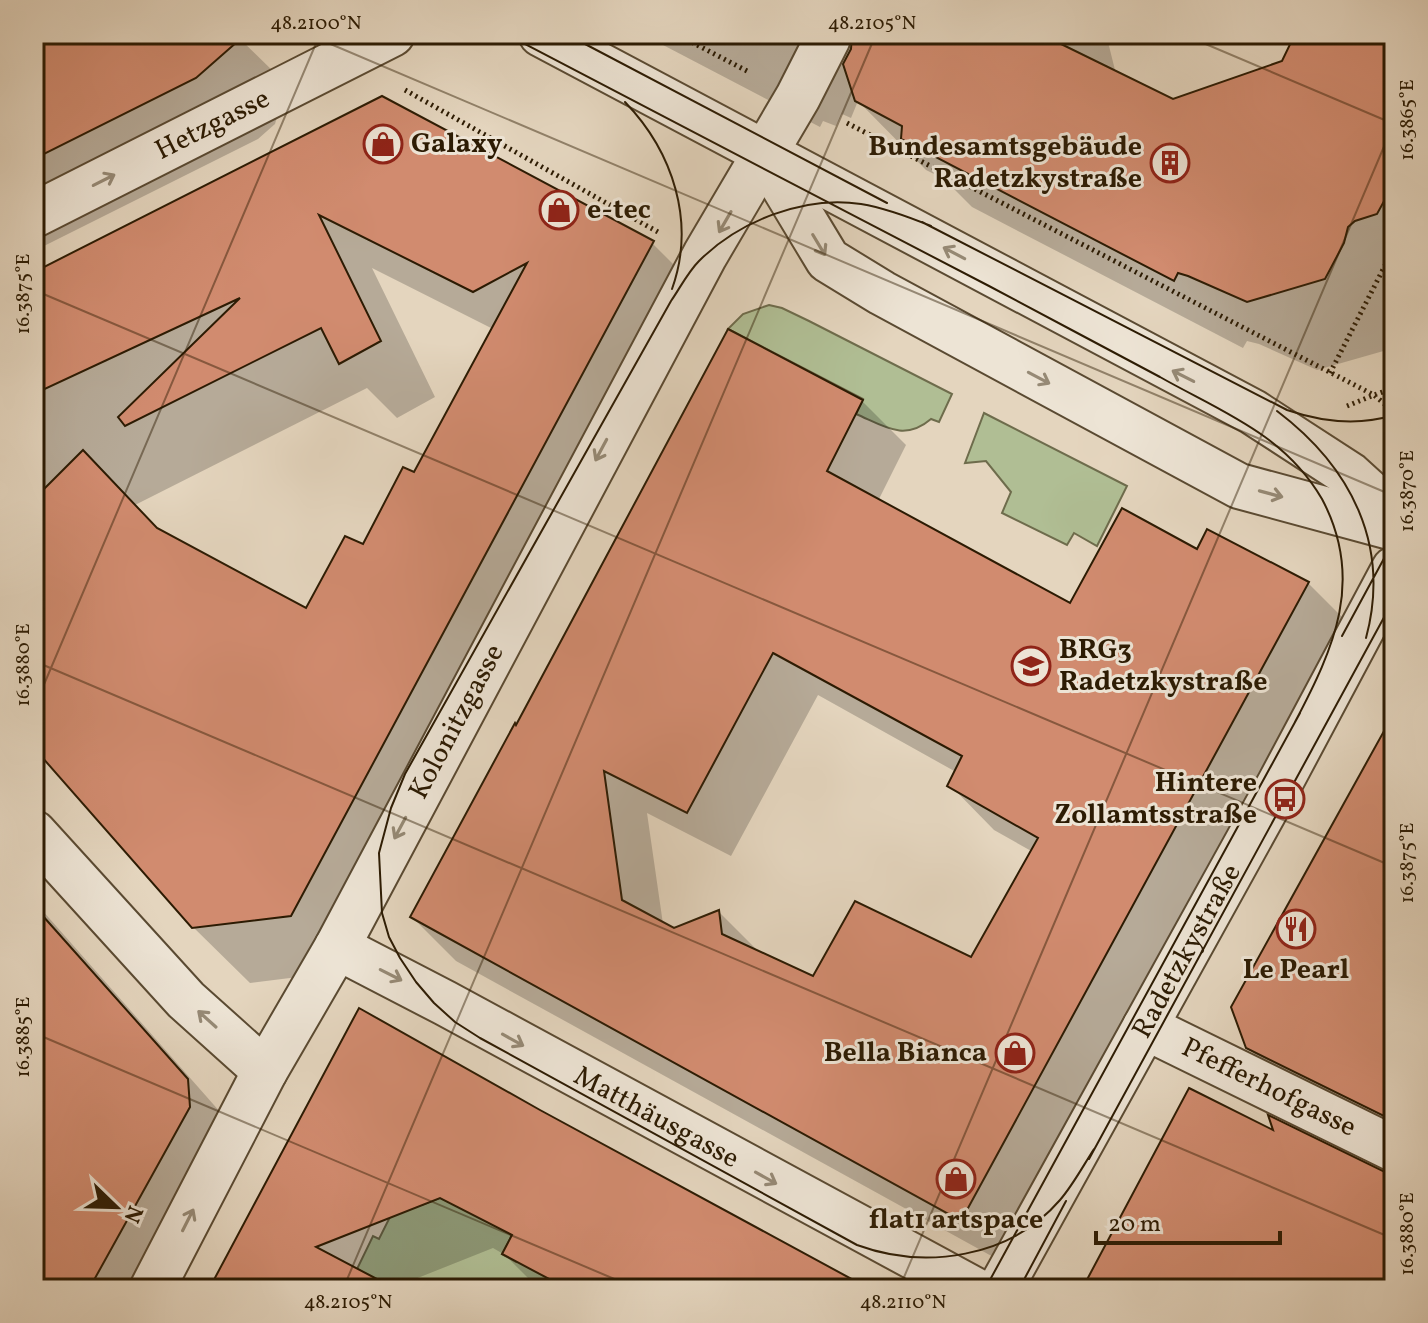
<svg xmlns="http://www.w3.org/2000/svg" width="1428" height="1323" viewBox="0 0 1428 1323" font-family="Vollkorn,serif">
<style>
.green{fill:#b0be94;stroke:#6e6c4c;stroke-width:2}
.shadow{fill:#0003;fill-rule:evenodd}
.building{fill:#d18b6f;stroke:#2c1b03;stroke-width:2;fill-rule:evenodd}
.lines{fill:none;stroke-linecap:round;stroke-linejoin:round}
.minor-casing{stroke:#5a4a32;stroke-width:48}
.path{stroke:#2c1b03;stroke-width:5;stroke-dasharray:2 4;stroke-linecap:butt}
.minor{stroke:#ede4d5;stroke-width:44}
.tram{stroke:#2c1b03;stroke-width:2}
.oneway{stroke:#968a76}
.ticks{fill:none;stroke:#2c1b03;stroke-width:2;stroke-opacity:0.45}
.labels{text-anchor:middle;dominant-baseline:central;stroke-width:6;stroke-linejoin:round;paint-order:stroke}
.street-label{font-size:28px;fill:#2c1b03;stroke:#ede4d5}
.poi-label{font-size:28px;font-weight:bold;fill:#2c1b03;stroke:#ede4d5;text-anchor:start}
.neatline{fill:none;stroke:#2c1b03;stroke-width:3}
.ticks-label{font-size:20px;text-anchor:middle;fill:#2c1b03}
</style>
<rect width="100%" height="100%" fill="#e4d5be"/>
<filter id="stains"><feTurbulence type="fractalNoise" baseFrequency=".0025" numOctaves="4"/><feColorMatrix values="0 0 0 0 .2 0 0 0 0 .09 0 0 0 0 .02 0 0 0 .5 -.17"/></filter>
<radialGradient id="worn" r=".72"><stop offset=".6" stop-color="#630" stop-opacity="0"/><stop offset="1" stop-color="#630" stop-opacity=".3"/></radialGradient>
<path class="green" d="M769,305L782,308L809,321L952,394L939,422L931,419C904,442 884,426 856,414L863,399L728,329L743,314Z
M984,413L1127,486L1097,546L1074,533L1067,545L1002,513L1011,492L986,461L965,463Z
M401,1195L422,1205L442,1197L512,1235L502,1254L516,1262L526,1244L583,1289H393L357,1269L373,1236L379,1239Z"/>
<path class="shadow" d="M34,34H235L278,76L282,100L275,124L258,139L34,251Z
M642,34H1106L1116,74L1173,102L1284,63L1298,34H1394V348L1317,370L1259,344L1247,341L1243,348L972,207L944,179L926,170L858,101L851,118L842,114L836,126L823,121L820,127Z
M382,98L652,243L708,299L346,971L250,983L193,927L34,748V275ZM372,268L493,329L414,474L363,547L307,611L162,532L135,505L367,388L397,418L435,397Z
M862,401L906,445L878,501L1071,605L1308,583L1352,627L1006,1264L456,961L412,917ZM818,695L956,772L950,785L994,830L1033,852L972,960L814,979L761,954L719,912L674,930L663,924L647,813L731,856Z
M1394,717V1148L1303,1103L1247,1047Z
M34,901L236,1130L164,1289H34Z
M539,1112L866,1289H539L505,1255L493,1248L390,1289H212Z"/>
<path class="building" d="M34,34H246L196,78L34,159Z
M852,34H1057L1059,43L1173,99L1282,61L1295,34H1394V183L1377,214L1355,221L1348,227L1344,243L1325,279L1247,302L1188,276L1178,273L1174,281L901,139L902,126L855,101L843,64L851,49Z
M382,96L654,241L291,916L192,928L34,748V499L83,450L157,528L306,608L345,536L363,544L403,467L414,472L527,263L473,292L319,215L381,341L339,364L321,328L125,426L118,417L240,298L34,394V272Z
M728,329L863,400L827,471L1070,603L1122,508L1197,549L1207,529L1309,582L961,1221L410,917L515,723L516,725ZM773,653L962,756L947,786L1038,838L971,957L855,901L813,976L722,934L719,910L674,928L622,900L604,771L687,813Z
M1394,713V1121L1246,1048L1231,1007Z
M34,906L188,1079L190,1107L89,1289H34Z
M359,1008L540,1110L870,1289H568L502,1254L512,1235L440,1198L316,1247L396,1289H209Z
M1189,1088L1273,1130L1268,1115L1383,1171L1394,1174V1289H1082Z"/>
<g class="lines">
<defs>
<g id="minor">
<path d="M541,34L1253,412L1350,475L1394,515"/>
<path d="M764,154L828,260L882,293L1239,486L1394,528"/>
<path id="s1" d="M34,215L392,34"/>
<path d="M34,833L186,1000L265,1071"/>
<path id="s2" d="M337,947L445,1003L973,1289"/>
<path id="s3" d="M1145,1027L1394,1149"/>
<path id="s4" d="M152,1289L265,1071L337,947L705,255L798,97L828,38"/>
<path id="s5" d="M1000,1289L1280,783L1394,569"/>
</g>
</defs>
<use href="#minor" class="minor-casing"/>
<path class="path" d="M676,34L749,72
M405,90L658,232
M847,123L1374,395L1394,388
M1330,373L1394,248
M1347,406L1374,395L1394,412"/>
<use href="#minor" class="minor"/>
<path class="tram" d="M506,34C666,119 828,202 989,286C1046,316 1103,347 1160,377C1195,397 1232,413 1265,437C1287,453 1308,475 1322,499C1365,580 1334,648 1295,722
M566,34L887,203
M625,102C673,152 696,222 672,289
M922,222L1287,410C1322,422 1358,426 1394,415
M931,226C909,217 885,208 861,204C805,195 739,221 699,261C688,272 680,288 671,301L405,774L391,808L379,853L382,913L389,937L400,958L416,982L434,1003L455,1022L480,1038L857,1245C925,1270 1010,1258 1060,1200C1073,1185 1083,1166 1094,1149
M1277,411C1351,467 1391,545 1366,638
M1342,636L1394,540
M1089,1159L1394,599
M985,1289L1300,713
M1019,1289L1066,1201"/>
</g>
<defs><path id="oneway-shaft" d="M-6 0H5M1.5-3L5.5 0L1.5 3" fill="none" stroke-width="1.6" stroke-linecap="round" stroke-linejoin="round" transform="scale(2)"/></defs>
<g class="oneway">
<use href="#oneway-shaft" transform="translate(104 180) rotate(-27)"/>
<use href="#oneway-shaft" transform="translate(725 222) rotate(120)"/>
<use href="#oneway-shaft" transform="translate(819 245) rotate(59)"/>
<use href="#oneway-shaft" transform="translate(954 253) rotate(-152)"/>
<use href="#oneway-shaft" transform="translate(1183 376) rotate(-153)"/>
<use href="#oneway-shaft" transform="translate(1039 378) rotate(28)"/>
<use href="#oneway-shaft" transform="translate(601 450) rotate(118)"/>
<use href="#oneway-shaft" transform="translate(1271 494) rotate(15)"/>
<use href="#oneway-shaft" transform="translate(400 828) rotate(118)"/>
<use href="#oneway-shaft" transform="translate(391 975) rotate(27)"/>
<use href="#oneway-shaft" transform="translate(207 1019) rotate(-138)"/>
<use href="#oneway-shaft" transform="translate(513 1040) rotate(29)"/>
<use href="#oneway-shaft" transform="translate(766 1178) rotate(29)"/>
<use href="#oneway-shaft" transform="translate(188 1220) rotate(-63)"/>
</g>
<path class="ticks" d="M307,34L1394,496M1182,34L1394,124M34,290L1394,867M34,661L1394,1239M34,708L320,34M34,1033L638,1289M343,1289L876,34M899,1289L1394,123"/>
<defs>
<symbol id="shop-ring" viewBox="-11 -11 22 22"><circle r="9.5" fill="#ede4d5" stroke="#8f2418" stroke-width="1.5"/><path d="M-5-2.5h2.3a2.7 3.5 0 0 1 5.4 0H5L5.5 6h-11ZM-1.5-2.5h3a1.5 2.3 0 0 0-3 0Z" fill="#8f2418"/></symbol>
<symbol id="building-ring" viewBox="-11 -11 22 22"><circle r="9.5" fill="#ede4d5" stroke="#8f2418" stroke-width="1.5"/><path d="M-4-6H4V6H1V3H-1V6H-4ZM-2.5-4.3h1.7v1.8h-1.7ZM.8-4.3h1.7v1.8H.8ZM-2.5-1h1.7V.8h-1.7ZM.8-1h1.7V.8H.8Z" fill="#8f2418"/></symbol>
<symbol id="school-ring" viewBox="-11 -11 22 22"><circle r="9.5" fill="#ede4d5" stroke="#8f2418" stroke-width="1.5"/><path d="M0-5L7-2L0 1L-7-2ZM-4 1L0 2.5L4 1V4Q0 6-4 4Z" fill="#8f2418"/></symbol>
<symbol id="bus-ring" viewBox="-11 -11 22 22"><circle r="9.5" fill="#ede4d5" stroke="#8f2418" stroke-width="1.5"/><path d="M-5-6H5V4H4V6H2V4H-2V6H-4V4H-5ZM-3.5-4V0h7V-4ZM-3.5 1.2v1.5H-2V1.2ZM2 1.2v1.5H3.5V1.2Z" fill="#8f2418"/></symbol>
<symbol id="restaurant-ring" viewBox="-11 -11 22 22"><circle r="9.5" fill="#ede4d5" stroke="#8f2418" stroke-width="1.5"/><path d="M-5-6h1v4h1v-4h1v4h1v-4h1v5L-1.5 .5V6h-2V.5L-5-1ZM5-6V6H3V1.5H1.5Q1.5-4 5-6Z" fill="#8f2418"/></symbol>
</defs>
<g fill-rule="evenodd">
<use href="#shop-ring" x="361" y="122" width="44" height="44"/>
<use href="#building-ring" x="1148" y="141" width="44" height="44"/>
<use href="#shop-ring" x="537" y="188" width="44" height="44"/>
<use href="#school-ring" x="1009" y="644" width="44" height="44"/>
<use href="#bus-ring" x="1263" y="777" width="44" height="44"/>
<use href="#restaurant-ring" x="1274" y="907" width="44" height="44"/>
<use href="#shop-ring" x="993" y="1031" width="44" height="44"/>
<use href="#shop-ring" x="934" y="1157" width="44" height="44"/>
</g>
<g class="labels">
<g class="street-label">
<text stroke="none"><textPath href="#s1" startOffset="200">Hetzgasse</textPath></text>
<text stroke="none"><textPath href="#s4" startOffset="644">Kolonitzgasse</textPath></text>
<text stroke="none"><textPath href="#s5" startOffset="386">Radetzkystraße</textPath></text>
<text stroke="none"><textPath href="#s3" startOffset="138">Pfefferhofgasse</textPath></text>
<text stroke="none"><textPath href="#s2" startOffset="362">Matthäusgasse</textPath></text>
</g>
<g class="poi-label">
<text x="411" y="144">Galaxy</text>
<text x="1142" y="147" text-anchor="end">Bundesamtsgebäude<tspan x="1142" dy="32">Radetzkystraße</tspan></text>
<text x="587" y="210">e-tec</text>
<text x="1059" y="650">BRG3<tspan x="1059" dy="32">Radetzkystraße</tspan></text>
<text x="1257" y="783" text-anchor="end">Hintere<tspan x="1257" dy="32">Zollamtsstraße</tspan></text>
<text x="1296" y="970" text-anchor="middle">Le Pearl</text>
<text x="987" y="1053" text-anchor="end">Bella Bianca</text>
<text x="956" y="1220" text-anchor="middle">flat1 artspace</text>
</g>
</g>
<rect width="1428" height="1323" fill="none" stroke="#e4d5be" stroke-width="88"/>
<g transform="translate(116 1207) rotate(113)" stroke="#ede4d5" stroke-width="6" paint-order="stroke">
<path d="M0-6L14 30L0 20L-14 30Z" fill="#2c1b03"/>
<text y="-12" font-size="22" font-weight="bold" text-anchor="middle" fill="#2c1b03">N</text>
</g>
<path d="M1096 1231v12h184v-12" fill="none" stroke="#2c1b03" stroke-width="4"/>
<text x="1108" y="1231" font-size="24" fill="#2c1b03" stroke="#ede4d5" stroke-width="6" paint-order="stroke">20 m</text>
<rect x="44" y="44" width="1340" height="1235" class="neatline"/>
<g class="ticks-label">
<text x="316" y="29">48.2100°N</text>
<text x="872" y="29">48.2105°N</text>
<text transform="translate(1406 120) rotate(-90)" y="7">16.3865°E</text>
<text transform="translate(22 294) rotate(-90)" y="7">16.3875°E</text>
<text transform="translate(1406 491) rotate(-90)" y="7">16.3870°E</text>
<text transform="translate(22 665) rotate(-90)" y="7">16.3880°E</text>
<text transform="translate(1406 863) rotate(-90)" y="7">16.3875°E</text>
<text transform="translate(22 1037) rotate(-90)" y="7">16.3885°E</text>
<text transform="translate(1406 1234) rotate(-90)" y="7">16.3880°E</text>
<text x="348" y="1308">48.2105°N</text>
<text x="903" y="1308">48.2110°N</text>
</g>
<rect width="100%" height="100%" filter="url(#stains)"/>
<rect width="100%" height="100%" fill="url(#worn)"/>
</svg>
